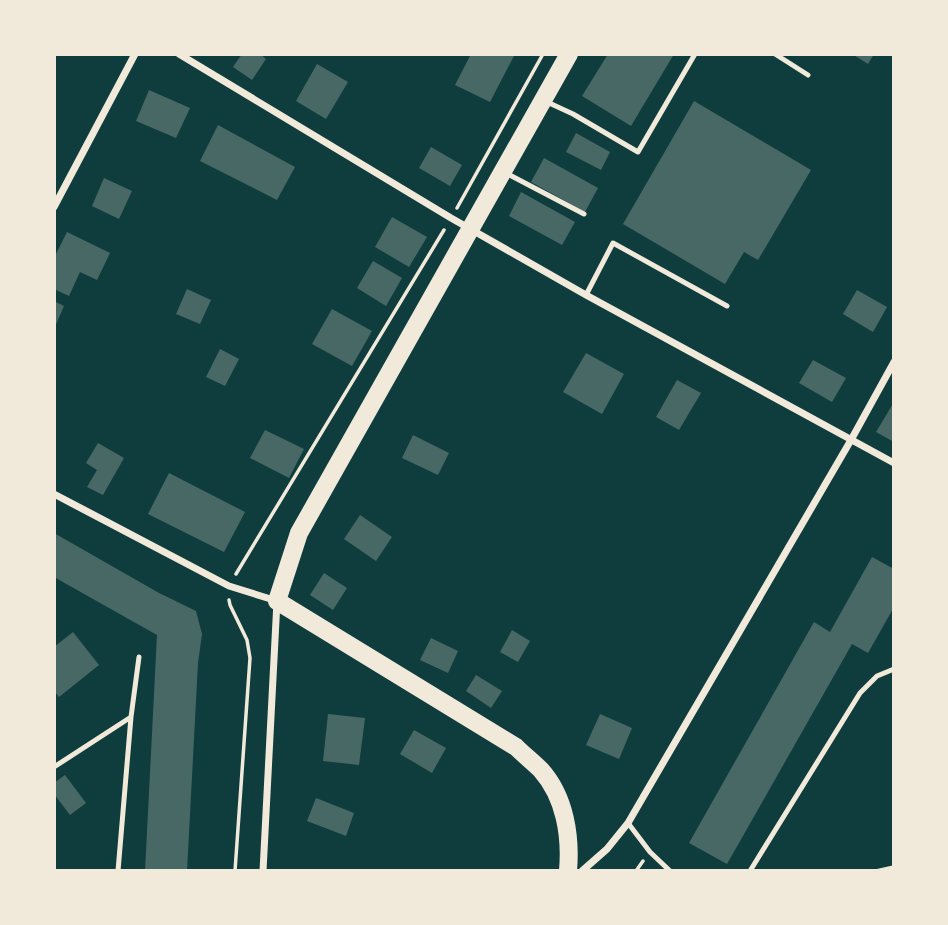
<svg xmlns="http://www.w3.org/2000/svg" width="948" height="925" viewBox="0 0 948 925" font-family="'Exo 2',sans-serif">
<style>
.building{fill:#486865}
.lines{fill:none;stroke-linecap:round;stroke-linejoin:round}
.path{stroke:#f1e9da;stroke-width:3.5}
.service{stroke:#f1e9da;stroke-width:5}
.minor{stroke:#f1e9da;stroke-width:7}
.primary{stroke:#f1e9da;stroke-width:18}
</style>
<rect width="100%" height="100%" fill="#0f3d3e"/>
<path class="building" d="M242,54H260L266,59L252,80L233,67Z
M471,54H515L490,102L455,85Z
M608,54H674L631,126L582,96Z
M852,54H874L868,64Z
M317,64L348,82L326,119L296,101Z
M149,90L190,108L176,138L136,121Z
M694,101L811,170L758,260L744,252L725,284L623,224Z
M218,125L295,167L277,200L200,161Z
M576,133L610,152L601,170L566,152Z
M431,147L462,165L450,186L419,168Z
M544,158L598,188L585,212L531,182Z
M104,178L132,191L119,219L92,206Z
M521,192L575,222L562,245L509,216Z
M392,217L427,237L409,267L375,247Z
M67,232L110,253L97,280L80,272L69,296L54,289V258Z
M373,261L402,278L386,306L357,288Z
M187,289L211,300L200,324L176,314Z
M857,290L887,307L873,332L843,314Z
M54,301L64,306L54,329Z
M332,309L372,331L352,366L312,344Z
M220,349L239,359L225,386L206,377Z
M586,353L624,374L602,414L563,392Z
M813,360L846,378L832,402L799,383Z
M677,380L701,393L679,430L656,417Z
M894,402V442L876,432Z
M265,430L304,449L289,478L250,458Z
M413,435L449,453L438,475L402,458Z
M98,443L124,458L103,495L87,487L97,470L86,463Z
M169,473L245,512L224,552L148,514Z
M360,515L392,537L376,561L344,539Z
M54,533L159,593L196,611L202,634L198,663L187,871H145L157,635L54,577Z
M872,557L894,569V607L868,653L852,644L727,864L689,843L814,622L830,632Z
M324,573L347,588L333,610L310,595Z
M512,630L530,641L518,662L500,652Z
M73,632L99,665L59,697L54,691V647Z
M431,638L458,651L448,673L420,660Z
M476,675L502,691L491,708L466,691Z
M328,714L365,718L359,765L323,761Z
M600,714L632,728L619,759L586,745Z
M414,730L446,748L432,773L400,754Z
M65,775L86,803L70,815L54,794V783Z
M316,798L354,813L346,836L307,821Z"/>
<g class="lines">
<path class="path" d="M457,208L543,54
M236,574L444,230
M229,600L230,605L247,640L250,658L235,871
M636,871L643,861
M876,871L894,867"/>
<path class="service" d="M775,54L808,75
M547,102L573,114L638,152L695,54
M506,173L584,214
M586,295L613,243L727,306
M54,767L131,717L139,657
M628,823L650,852L670,871
M118,871L131,717
M750,871L860,693L877,676L894,669"/>
<path class="minor" d="M179,54L451,218L586,295L894,463
M54,207L135,54
M54,494L229,586L277,601L263,871
M582,871L607,849L628,823L851,440L894,362"/>
<path class="primary" d="M568,871C571,836 565,797 541,770C533,762 524,755 516,747L277,601L299,533L569,54"/>
</g>
<rect width="948" height="925" fill="none" stroke="#f1e9da" stroke-width="112"/>
</svg>
